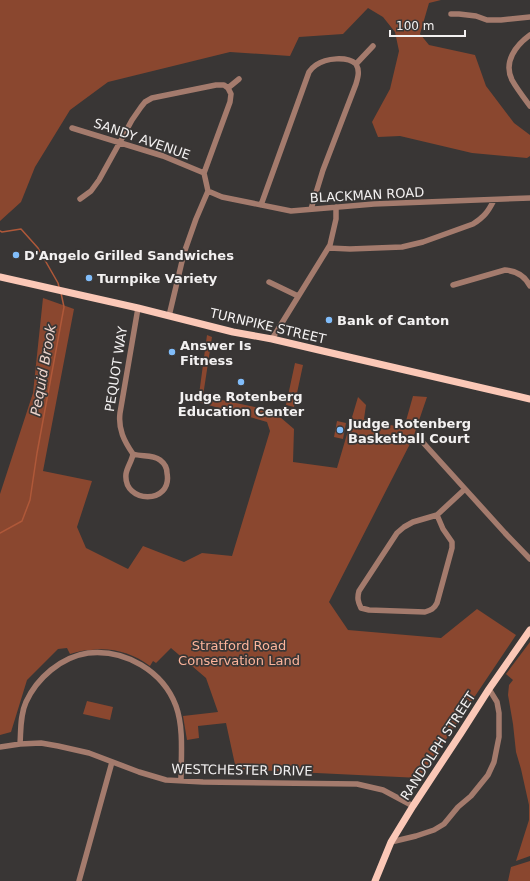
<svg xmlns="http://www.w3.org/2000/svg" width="530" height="881" viewBox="0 0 530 881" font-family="'DejaVu Sans',sans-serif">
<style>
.green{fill:#8a472f}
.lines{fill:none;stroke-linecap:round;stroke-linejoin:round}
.stream{stroke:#af5839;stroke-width:1.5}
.minor{stroke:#a47b6d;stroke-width:5.5}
.major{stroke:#fbc8b7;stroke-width:7}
.poi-dot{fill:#81bdfa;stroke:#393635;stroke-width:1.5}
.labels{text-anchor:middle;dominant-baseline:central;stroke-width:3.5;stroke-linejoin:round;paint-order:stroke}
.street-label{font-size:13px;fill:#f3f1f1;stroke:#393635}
.poi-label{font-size:13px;font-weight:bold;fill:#f3f1f1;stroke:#393635;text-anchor:start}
.park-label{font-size:13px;fill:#fcb49b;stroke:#393635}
.water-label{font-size:14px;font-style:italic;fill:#edd4cc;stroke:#393635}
</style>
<rect width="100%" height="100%" fill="#393635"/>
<path class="green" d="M0,0H441L429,3L420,34L429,45L475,55L486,86L514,123L530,135V156L527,158L472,153L400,136L378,137L372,122L390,89L399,51L395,32L383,17L368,8L343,34L299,37L290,56L230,52L108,82L70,110L35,167L21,202L0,221Z
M43,298L74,309L43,471L92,481L77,527L86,548L128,569L143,546L184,562L202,553L232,556L270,431L267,422L198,402L207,335L212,337L203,396L273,411L294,429L293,462L337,468L358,397L366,405L364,419L404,428L413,396L427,397L413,438L329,602L348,630L441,638L477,609L516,635L420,778L236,769L226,723L198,726L199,738L187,740L183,716L218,712L206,678L171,648L156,663L153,661L150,666C133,653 111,647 91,650C84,650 77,652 70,654L67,648L58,649L27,680L11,732L0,735V494L33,393Z
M295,363L303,365L294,407L286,405Z
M337,421L346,423L343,439L334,437Z
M530,642V856L516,861L529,820V805L521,769L516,752L513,724L508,695L509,685L513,680L506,674Z
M87,701L113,707L110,720L83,714Z
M530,861V881H508L511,867Z"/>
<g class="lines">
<path class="stream" d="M0,231L2,232L21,229L38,248L58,283L59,287
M0,533L22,521L30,500L37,453L64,307L61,293"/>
<path class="minor" d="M451,14H459L476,16L487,20H501L530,17
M530,35C516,45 503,62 512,80C517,89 524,98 530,106
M72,128L163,156L204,173
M208,191L222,197L291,211L374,204L530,198
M80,199L91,191L99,180L120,142L132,120L141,107L145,102L152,98L216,85H224L228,88
M261,205L309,72C311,69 313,67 316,65C326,58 347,56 356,64
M311,209L323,170L356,84C358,77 360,71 356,64L373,46
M329,248L350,249L402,247L423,242L473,224C484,217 488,212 494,200
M269,282L298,296
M453,285L505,270C517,271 525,276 530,286
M169,316L184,253L196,219L208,191L204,173L230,102L231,94L228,88L239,79
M272,339L330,245L336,219V207
M418,437L505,533L530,559
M133,454C142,457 152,454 160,460C164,463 167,468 167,473C173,505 123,504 126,474C127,467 132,461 133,454C124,441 118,429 120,413L138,308
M437,515L413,522L404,527L397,533L359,591C357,598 358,602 361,608L369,610L425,612C431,610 434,609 437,603L452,548V542L443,529L437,515L465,489
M20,744C21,730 20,715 26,702C37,678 61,657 88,653C125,649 163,671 176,706C184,728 181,757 181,781
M0,747L20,744L41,743L58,746L89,753L139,772L166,780L203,782L357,784L383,790L413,806
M391,842L416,836L434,830L444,824L458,807L471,796L488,775L494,762L499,737V713L497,702L489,689
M79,881L112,762"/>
<path class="major" d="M0,277L138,308L233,332L272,339L323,351L530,399
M375,881L391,842L413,806L461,733L489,689L530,630"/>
</g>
<g class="poi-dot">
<circle cx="16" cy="255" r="4"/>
<circle cx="89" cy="278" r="4"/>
<circle cx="329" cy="320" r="4"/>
<circle cx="172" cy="352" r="4"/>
<circle cx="241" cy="382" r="4"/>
<circle cx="340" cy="430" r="4"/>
</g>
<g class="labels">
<g class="street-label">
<text transform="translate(142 139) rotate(19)">SANDY AVENUE</text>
<text transform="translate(367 195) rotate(-3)">BLACKMAN ROAD</text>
<text transform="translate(268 326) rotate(13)">TURNPIKE STREET</text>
<text transform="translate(116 369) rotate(-81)">PEQUOT WAY</text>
<text transform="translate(438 746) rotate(-57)">RANDOLPH STREET</text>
<text transform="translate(242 770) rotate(1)">WESTCHESTER DRIVE</text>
</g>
<g class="poi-label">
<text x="24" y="255">D'Angelo Grilled Sandwiches</text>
<text x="97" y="278">Turnpike Variety</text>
<text x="337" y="320">Bank of Canton</text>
<text x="180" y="345">Answer Is<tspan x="180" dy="15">Fitness</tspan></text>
<text x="241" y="396" text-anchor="middle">Judge Rotenberg<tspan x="241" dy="15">Education Center</tspan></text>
<text x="348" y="423">Judge Rotenberg<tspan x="348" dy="15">Basketball Court</tspan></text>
</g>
<g class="park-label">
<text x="239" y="645">Stratford Road<tspan x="239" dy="15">Conservation Land</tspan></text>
</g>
<g class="water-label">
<text transform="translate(43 370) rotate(-80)">Pequid Brook</text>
</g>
</g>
<path d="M390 30v6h75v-6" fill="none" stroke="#f3f1f1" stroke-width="2"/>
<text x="396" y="30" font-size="12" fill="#f3f1f1" stroke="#393635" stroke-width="3" paint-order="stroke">100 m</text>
</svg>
